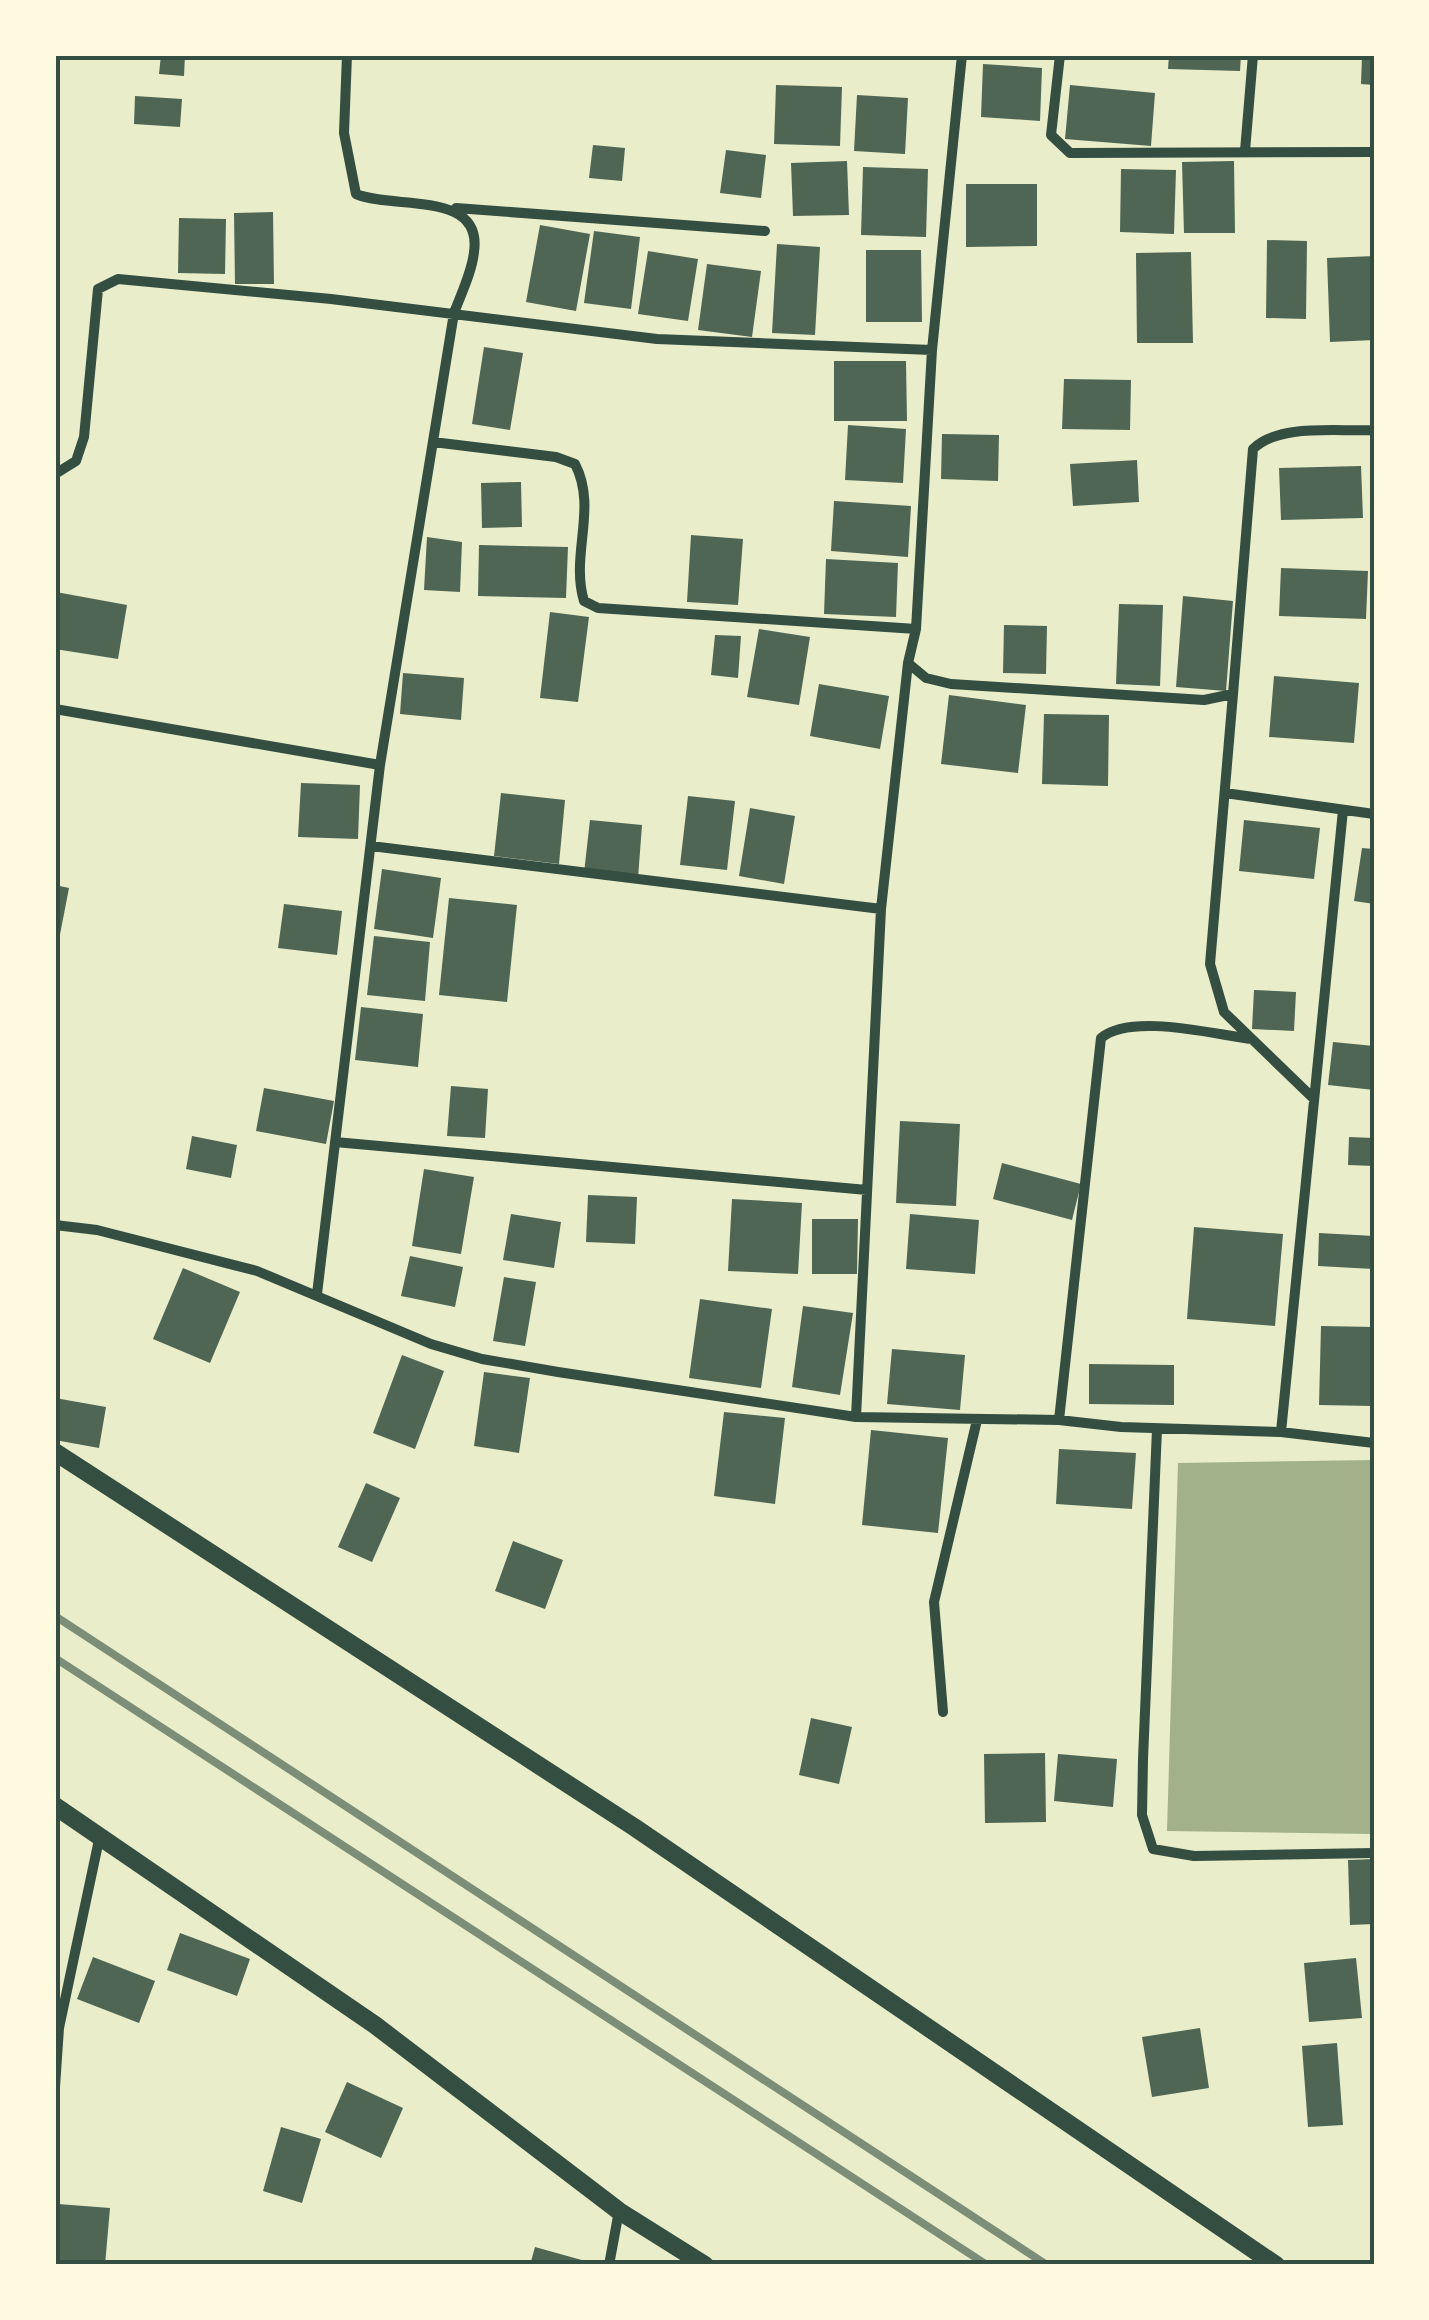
<svg xmlns="http://www.w3.org/2000/svg" width="1429" height="2320" viewBox="0 0 1429 2320" font-family="'Nunito Sans',sans-serif">
<style>
.water{fill:#a3b18a}
.building{fill:#4f6655}
.lines{fill:none;stroke-linecap:round;stroke-linejoin:round}
.minor{stroke:#344e41;stroke-width:10}
.tertiary{stroke:#344e41;stroke-width:18}
.rail{stroke:#7c8e77;stroke-width:8}
.neatline{fill:none;stroke:#344e41;stroke-width:4}
</style>
<rect width="100%" height="100%" fill="#e9edc9"/>
<path class="water" d="M1374,1460V1834L1167,1831L1178,1463Z"/>
<path class="building" d="M161,55H185L184,76L159,74Z
M1169,55H1241L1240,71L1168,69Z
M1362,55H1374V85L1361,84Z
M983,64L1042,68L1040,121L981,117Z
M776,85L842,87L840,146L774,144Z
M1070,85L1155,93L1151,146L1065,139Z
M857,95L908,98L905,154L854,151Z
M135,96L182,99L180,127L134,124Z
M593,145L625,148L622,181L589,178Z
M726,150L766,155L761,198L720,193Z
M847,161L849,215L793,216L791,163Z
M1234,161L1235,233H1184L1182,162Z
M863,167L928,169L926,237L861,235Z
M1121,169L1176,170L1174,234L1120,232Z
M966,184H1037V246L966,247Z
M273,212L274,284H235L234,213Z
M179,218L226,219L225,274L178,273Z
M540,225L590,234L576,311L526,302Z
M594,231L640,237L631,309L584,303Z
M1267,240L1307,241L1306,319L1266,318Z
M777,244L820,247L815,335L772,333Z
M866,250H921L922,322H866Z
M648,251L698,259L688,321L638,314Z
M1191,252L1193,343H1137L1136,253Z
M1374,256V340L1330,342L1327,258Z
M707,264L761,271L752,337L698,330Z
M484,347L523,353L510,430L472,424Z
M834,361H906L907,421H834Z
M1064,379L1131,380L1130,430L1062,429Z
M848,425L906,429L903,483L845,480Z
M942,434L999,435L998,481L941,479Z
M1137,460L1139,502L1073,506L1070,464Z
M1361,466L1363,518L1281,520L1279,468Z
M521,482L522,527L482,528L481,483Z
M834,501L911,506L908,557L831,551Z
M691,535L743,539L738,605L687,602Z
M427,537L462,542L460,592L424,590Z
M479,545L568,547L566,598L478,596Z
M826,559L898,563L896,617L824,614Z
M1281,568L1368,571L1366,619L1279,616Z
M56,592L127,605L118,659L55,649Z
M1183,596L1233,601L1226,691L1176,687Z
M1119,604L1163,605L1160,686L1116,684Z
M550,612L589,617L578,702L540,698Z
M1004,625L1047,626L1046,674L1003,673Z
M759,629L810,637L799,705L747,697Z
M715,635L741,636L738,678L711,675Z
M403,673L464,678L461,720L400,714Z
M1274,676L1359,683L1354,743L1269,737Z
M819,684L889,696L880,749L810,736Z
M949,695L1026,705L1018,773L941,764Z
M1044,714L1109,715L1108,786L1042,784Z
M301,783L360,785L358,839L298,837Z
M501,793L565,800L559,864L494,856Z
M688,796L735,801L727,870L680,865Z
M750,808L795,816L784,884L739,876Z
M590,820L642,825L638,878L584,873Z
M1244,820L1320,828L1314,879L1239,871Z
M1362,848L1374,849V904L1354,901Z
M382,869L441,878L433,938L374,929Z
M55,885L69,888L57,950L55,949Z
M449,898L517,905L507,1002L439,995Z
M284,904L342,911L337,955L278,948Z
M374,936L430,942L425,1001L367,995Z
M1254,990L1296,992L1294,1031L1252,1029Z
M361,1007L423,1014L418,1067L355,1060Z
M1333,1042L1374,1046V1090L1328,1085Z
M451,1086L488,1089L485,1138L447,1136Z
M264,1088L334,1101L326,1144L256,1131Z
M900,1121L960,1124L956,1206L896,1203Z
M192,1136L237,1145L231,1178L186,1169Z
M1349,1137L1374,1138V1166L1348,1165Z
M1002,1163L1081,1184L1072,1220L993,1199Z
M424,1169L474,1177L461,1254L412,1246Z
M588,1195L637,1197L635,1244L586,1242Z
M732,1199L802,1203L798,1274L728,1271Z
M511,1214L561,1222L554,1268L503,1260Z
M910,1214L979,1220L975,1274L906,1269Z
M812,1219H858L857,1274H812Z
M1194,1227L1283,1234L1275,1326L1187,1319Z
M1319,1233L1374,1236L1373,1269L1318,1266Z
M410,1256L463,1267L455,1307L401,1296Z
M183,1268L240,1292L210,1363L153,1339Z
M504,1277L536,1282L525,1346L493,1341Z
M700,1299L772,1309L761,1388L689,1378Z
M803,1306L853,1313L840,1395L792,1387Z
M1321,1326L1374,1327L1373,1406L1319,1405Z
M892,1349L965,1355L960,1410L887,1404Z
M402,1355L444,1371L415,1449L373,1433Z
M1089,1364L1174,1365V1405L1089,1404Z
M484,1372L530,1378L519,1453L474,1446Z
M55,1398L106,1407L99,1448L55,1440Z
M724,1412L785,1418L775,1504L714,1496Z
M871,1430L948,1438L938,1533L862,1525Z
M1059,1449L1136,1453L1132,1509L1056,1504Z
M366,1483L400,1498L372,1562L338,1547Z
M513,1541L563,1560L545,1609L495,1591Z
M811,1718L852,1727L839,1784L799,1775Z
M1045,1753L1046,1822L985,1823L984,1754Z
M1058,1754L1117,1759L1113,1807L1054,1801Z
M1374,1859V1924L1350,1925L1348,1860Z
M180,1933L250,1959L237,1996L167,1970Z
M93,1957L155,1981L139,2023L77,1999Z
M1356,1958L1362,2018L1309,2022L1304,1963Z
M1200,2028L1209,2088L1152,2097L1142,2037Z
M1337,2043L1343,2125L1308,2127L1302,2046Z
M347,2082L403,2108L381,2158L325,2132Z
M281,2127L321,2139L302,2203L263,2191Z
M58,2204L110,2208L105,2265H55Z
M535,2247L596,2264L595,2265H530Z"/>
<g class="lines">
<path class="minor" d="M962,55L932,350L916,629L908,663L926,678L951,684L1204,700L1233,694L1253,449C1279,423 1338,432 1374,430
M1060,55L1051,135L1070,153L1374,152
M1245,151L1253,55
M456,208L765,231
M433,442L556,457L575,464C598,508 570,555 584,601L598,608L916,629
M55,474L76,461L84,437L98,289L118,279L331,299L657,339L932,350
M1233,694L1210,964L1224,1012L1314,1099
M55,709L380,765
M1225,793L1374,814
M371,846L881,909
M335,1142L867,1190
M55,1225L97,1230L257,1271L431,1344L482,1359L558,1372L856,1417L1059,1420L1121,1427L1281,1432L1374,1443
M317,1294L380,765L454,313C461,294 472,272 474,252C483,190 395,210 356,194L344,133L347,55
M856,1417L881,909L908,663
M1059,1420L1101,1038C1131,1013 1212,1034 1252,1039
M1157,1429L1143,1759L1142,1815L1153,1849L1194,1856L1374,1853
M1281,1432L1343,810
M943,1712L934,1602L977,1420
M55,2087L59,2028L100,1835
M609,2265L619,2211"/>
<path class="tertiary" d="M55,1452L634,1827L1276,2265
M55,1806L375,2025L619,2211L705,2265"/>
<path class="rail" d="M55,1616L1047,2265
M55,1658L987,2265"/>
</g>
<rect width="1429" height="2320" fill="none" stroke="#fefae0" stroke-width="115"/>
<rect x="58" y="58" width="1314" height="2204" class="neatline"/>
</svg>
